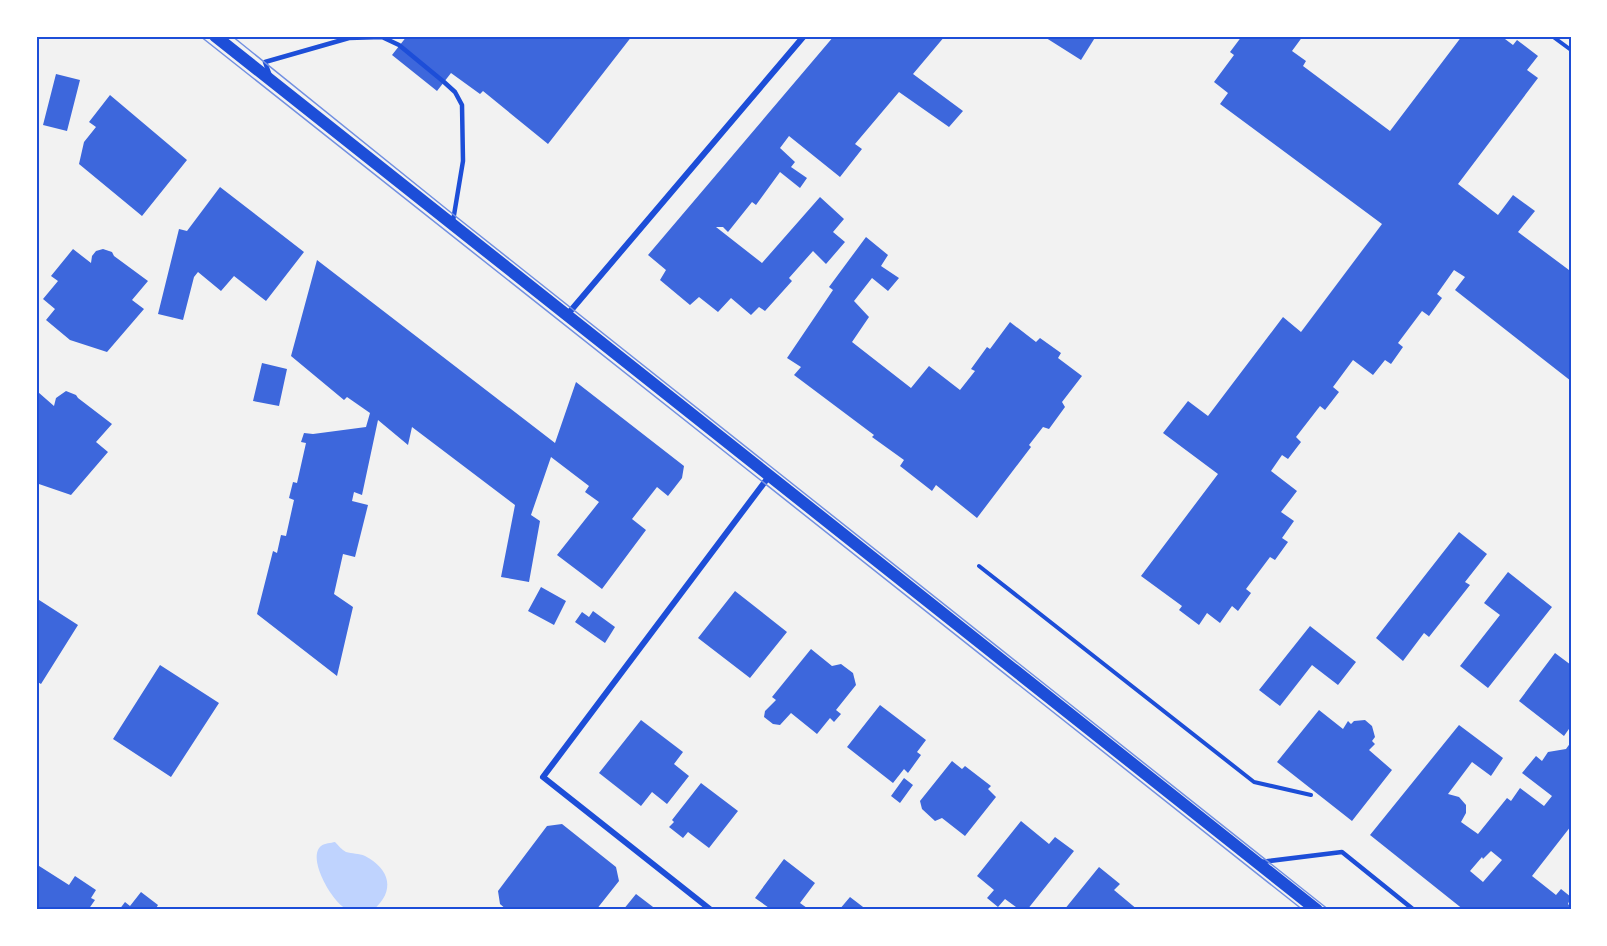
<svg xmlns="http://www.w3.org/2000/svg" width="1607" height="946" viewBox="0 0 1607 946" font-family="Roboto,sans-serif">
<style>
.water{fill:#bfd3fe}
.building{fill:#3d67dc;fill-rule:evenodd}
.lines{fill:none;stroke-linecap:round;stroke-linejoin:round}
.path{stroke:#1d4ed8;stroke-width:4}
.service{stroke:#1d4ed8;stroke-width:4.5}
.minor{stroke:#1d4ed8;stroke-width:6}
.secondary{stroke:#1d4ed8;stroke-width:12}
.tram{stroke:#7290e2;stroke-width:1.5}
.neatline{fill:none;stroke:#1d4ed8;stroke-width:2}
</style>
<rect width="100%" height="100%" fill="#f2f2f2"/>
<path class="water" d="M335,842C338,845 342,850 346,852C352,854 359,853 365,856C390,869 396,891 373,910C366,910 356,912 349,910C334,906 306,858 321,846C325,843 331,843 335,842Z"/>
<path class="building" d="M407,36H632L548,144L483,91L480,94L451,73L437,91L392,55Z
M834,36H945L913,74L963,111L949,127L899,92L855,144L862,149L840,177L789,136L780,148L795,162L791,167L807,178L800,188L780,172L756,205L752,202L728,232L723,227H716L762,263L820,197L844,219L833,232L845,242L826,264L813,251L789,278L792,281L765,311L759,307L751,315L731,298L718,312L699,297L690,305L660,280L666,270L648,255Z
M1043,36H1096L1081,60Z
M1242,36H1303L1292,51L1306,61L1303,66L1390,131L1462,36H1501L1513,45L1517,40L1538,56L1527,70L1538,78L1458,184L1498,215L1513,195L1535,211L1518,232L1569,270L1571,267V381L1455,290L1465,277L1454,270L1437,294L1442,298L1429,316L1422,311L1398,343L1403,347L1391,364L1385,360L1373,375L1353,360L1333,387L1339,392L1325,410L1320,406L1296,437L1301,442L1288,459L1282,455L1271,471L1297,491L1281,512L1294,521L1282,538L1288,542L1275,560L1270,557L1246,589L1251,593L1238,611L1232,606L1220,623L1207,613L1199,625L1179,610L1182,606L1141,576L1218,474L1163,433L1188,401L1208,416L1283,317L1301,332L1382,224L1220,104L1228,93L1214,82L1234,55L1230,52Z
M56,74L80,80L67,131L43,125Z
M110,95L187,160L142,216L79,164L84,142L96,127L89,122Z
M220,187L304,252L266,301L234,276L221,291L198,272L194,277L183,320L158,314L179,229L187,231Z
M866,237L888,255L881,266L899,278L888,291L872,278L854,301L869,317L852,342L911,388L929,366L960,390L975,371L971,369L987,347L990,349L1010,322L1036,342L1040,338L1061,353L1058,358L1082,376L1062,402L1065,407L1049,429L1043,427L1029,445L1031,447L977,518L936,485L932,491L900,466L904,460L872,437L874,435L794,375L801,367L787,358L833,290L829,287Z
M73,249L91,263L92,256L96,251L103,249L112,252L114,256L148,281L132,300L144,309L107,352L70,340L46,320L55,309L43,299L58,281L51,276Z
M317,260L555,443L576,382L684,466L682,478L668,496L657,487L632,519L646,530L602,589L557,555L599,502L585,492L589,486L551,457L531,515L540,521L529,582L501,577L515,505L412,427L408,445L378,420L362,495L354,492L352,501L368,505L355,557L343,554L334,594L353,607L337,676L257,614L273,551L277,553L281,535L286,536L294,500L289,498L293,482L297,483L306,443L301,442L304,433L313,434L366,427L370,413L347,397L344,400L291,356Z
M262,363L287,369L279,406L253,401Z
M66,391L76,395L78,398L112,424L96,442L108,452L71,495L36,483V395L38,392L54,406L56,398Z
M1459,532L1487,554L1465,582L1470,585L1429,637L1424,633L1403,661L1376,638Z
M1508,572L1552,607L1488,688L1460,666L1500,615L1484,603Z
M541,587L566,601L554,625L528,611Z
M735,591L787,632L750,678L698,638Z
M36,598L78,625L41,684L36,681Z
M593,611L615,627L605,643L575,622L582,612L589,617Z
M1310,626L1356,662L1338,685L1312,665L1280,706L1259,690Z
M811,649L832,666L841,664L853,673L856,685L836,710L841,714L834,722L830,718L817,734L791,713L780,725L773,724L764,717L765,711L776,700L772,697Z
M1555,653L1571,665V726L1564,736L1519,701Z
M160,665L219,703L171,777L113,739Z
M880,705L926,740L917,752L921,755L908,773L904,769L893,783L847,747Z
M1319,710L1343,729L1348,721L1351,724L1354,721L1365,720L1372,726L1375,737L1372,741L1375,744L1369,750L1392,770L1352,821L1277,762Z
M641,720L683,752L674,764L689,776L667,804L652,792L641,806L599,773Z
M1459,725L1503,758L1491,776L1472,762L1448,794L1459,797L1466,805V813L1461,822L1478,834L1507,798L1511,801L1520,788L1544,806L1552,796L1522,773L1536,756L1542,761L1548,752L1566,749L1571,742V826L1532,876L1556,895L1561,889L1571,897L1568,904L1571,907V910H1464L1370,835ZM1491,851L1502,860L1483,882L1470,871L1482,857L1483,859Z
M952,761L962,769L965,766L991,786L988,789L996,797L965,836L942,818L935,821L922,809L920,801Z
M904,778L913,785L900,803L891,796Z
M701,783L738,811L709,848L688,832L683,838L669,827L674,822L672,820Z
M1021,821L1049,844L1055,837L1074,851L1027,910H1020L1005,899L998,907L987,898L994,890L977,876Z
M562,824L616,867L619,881L596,910H507L500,904L498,891L547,826Z
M784,859L815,883L800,903L807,908L806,910H772L755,898Z
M36,864L69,885L75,876L96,890L91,898L95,900L88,910H36Z
M1099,867L1120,884L1114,890L1138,910H1064Z
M141,892L158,905L155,910H119L125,902L130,906Z
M636,894L657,910H623Z
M850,897L867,910H839Z"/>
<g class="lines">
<path class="path" d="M1552,36L1571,50
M979,566L1254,782L1311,795"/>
<path class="service" d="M270,76L265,62L349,38L382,37L399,45L444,82L455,92L462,105L463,161L453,221
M1261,862L1342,852L1414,910"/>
<path class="minor" d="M567,315L804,36
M711,910L543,777L770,475"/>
<path class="secondary" d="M215,36L1317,910"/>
<path class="tram" d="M200,36L1303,910
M232,36L454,215L1329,910"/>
</g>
<rect width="1607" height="946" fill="none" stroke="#ffffff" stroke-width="75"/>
<rect x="38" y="38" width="1532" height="870" class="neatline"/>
</svg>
